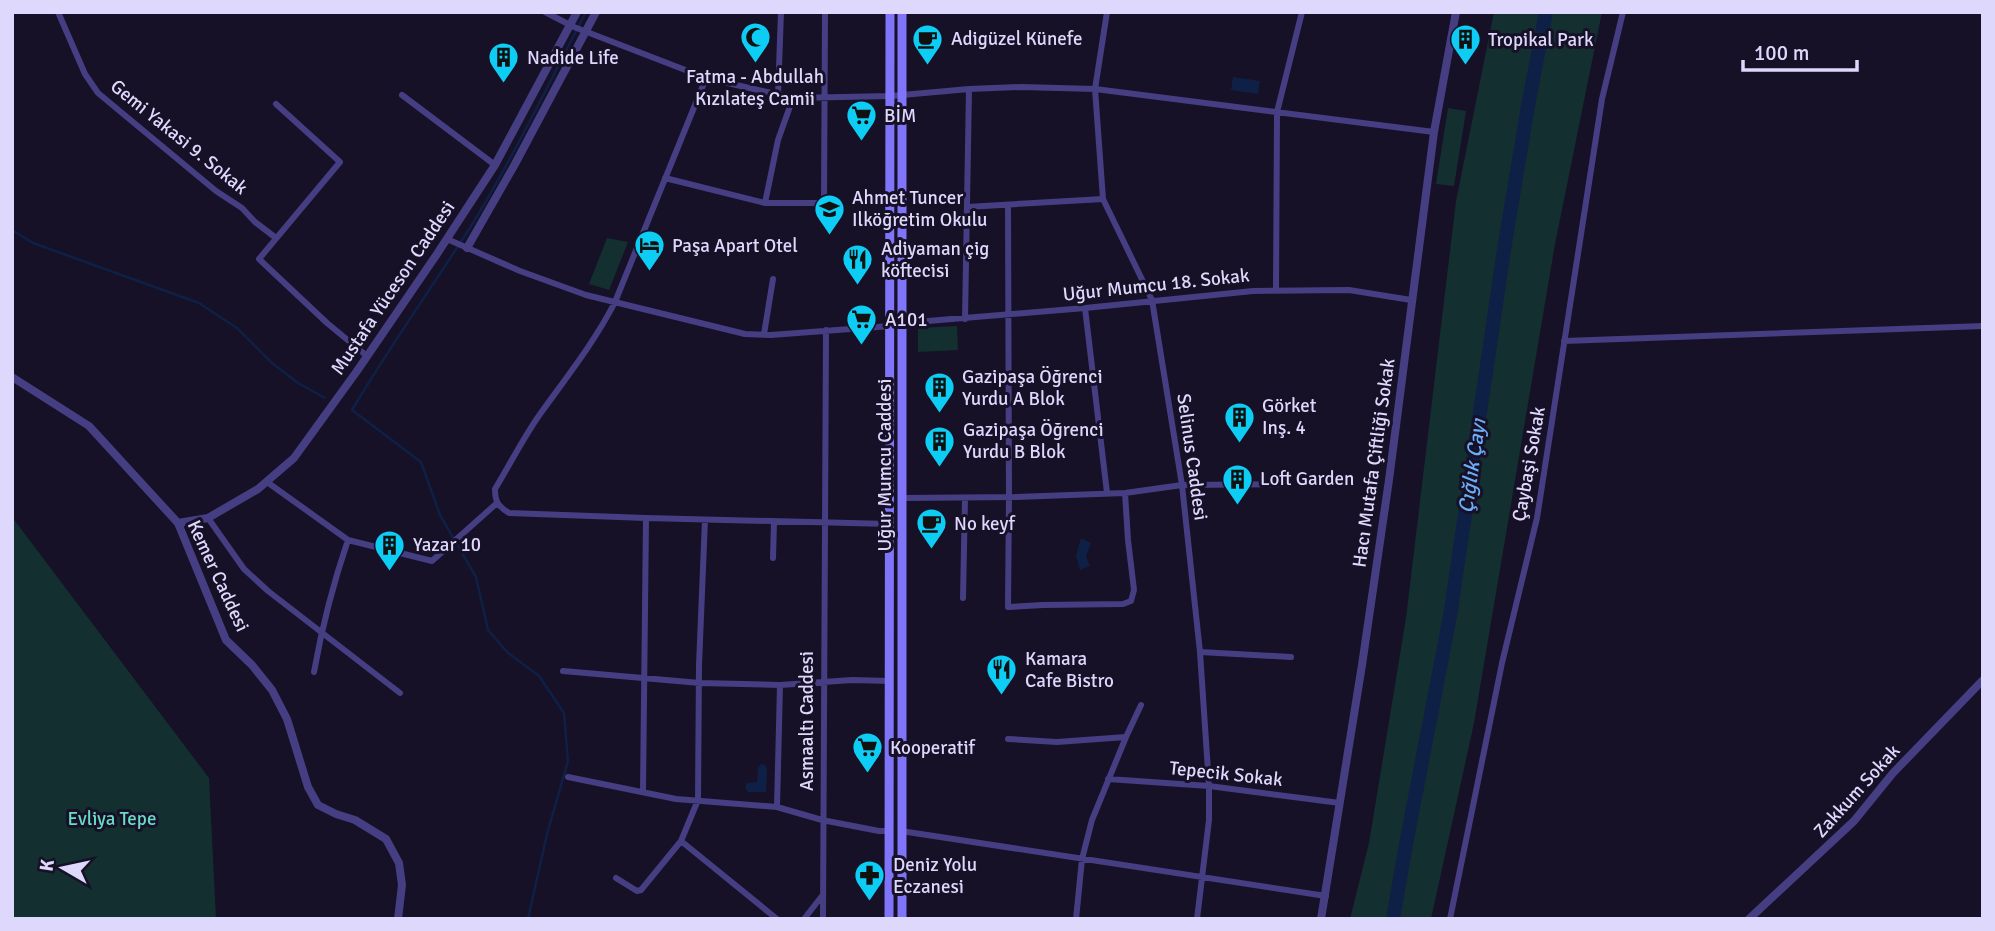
<svg xmlns="http://www.w3.org/2000/svg" width="1995" height="931" viewBox="0 0 1995 931" font-family="Signika,sans-serif">
<style>
.green{fill:#142f30}
.water{fill:#0f2047}
.lines{fill:none;stroke-linecap:round;stroke-linejoin:round}
.stream{stroke:#0f2047;stroke-width:2.5}
.river{stroke:#0f2047;stroke-width:14}
.minor{stroke:#463e83;stroke-width:6}
.tertiary{stroke:#463e83;stroke-width:8}
.secondary{stroke:#8074f8;stroke-width:9}
.labels{text-anchor:middle;dominant-baseline:central;stroke-width:6;stroke-linejoin:round;paint-order:stroke}
.poi-label{font-size:19px;fill:#dfd8fd;stroke:#161127;text-anchor:start}
.street-label{font-size:19px;fill:#dfd8fd;stroke:#161127}
.park-label{font-size:19px;fill:#67dbc6;stroke:#161127}
.water-label{font-size:21px;font-style:italic;fill:#6badf8;stroke:#161127}
</style>
<rect width="100%" height="100%" fill="#161127"/>
<path class="green" d="M1494,12H1602L1555,244L1474,723L1431,919H1350L1369,843L1406,618L1456,201Z
M1448,108L1466,111L1454,186L1436,184Z
M607,238L628,242L609,290L589,284Z
M957,326L958,350L918,352V328Z
M12,517L209,778L216,919H12Z"/>
<path class="water" d="M1233,77L1260,81L1258,94L1231,90Z
M1081,538L1091,543L1086,556L1090,566L1080,570L1076,556Z
M761,764L765,765L767,769L766,792H748L745,788L747,783L757,782L758,768Z"/>
<g class="lines">
<path class="stream" d="M12,230L33,243L199,303L237,328L272,363L298,383L325,398
M528,919L547,834L568,761L564,713L539,676L508,653L488,630L476,577L440,515L421,462L352,410C390,346 433,286 473,223C515,154 549,83 586,12"/>
<path class="river" d="M1393,919L1406,844L1450,616L1505,243L1528,106L1546,12"/>
<path class="minor" d="M58,12L85,74L98,93L216,191L242,208L255,222L276,238
M545,12L574,27L706,78L793,98L891,96L969,89L1021,87L1095,89L1434,132
M1107,12L1095,89L1103,199L1152,300L1182,485L1200,652L1209,786V820L1197,919
M706,78L615,302C595,341 569,374 543,410C525,434 511,463 495,489C495,502 498,506 509,513L646,518L889,524
M402,95L495,165
M778,95L781,12
M276,104L340,162L259,259L327,323L367,356
M665,178L765,203H824L825,12
M765,203L778,140L793,98
M1008,205L1009,497L1008,607L1043,605L1123,604L1131,601L1134,590L1128,540L1125,493
M967,207L1103,199
M447,239L520,271L586,295L745,334L771,335L890,326
M1276,290L1277,112L1302,12
M1085,308L1107,493
M965,319L969,89
M904,323L1085,308L1253,291L1349,290L1411,300
M764,334L773,279
M1564,341L1983,326
M267,482L348,540L432,561L497,503
M902,498L1015,497L1125,493L1182,485L1290,484
M208,518L244,569L268,591L400,693
M705,520L699,665L698,800L681,841L777,919
M773,558L774,522
M963,598L965,498
M1200,652L1291,657
M563,671L700,683L780,685
M314,672C322,627 333,584 348,540
M1126,737L1141,705
M1008,739L1057,742L1126,737L1092,820L1082,859L1076,919
M568,777L676,799L777,807L822,820L879,831H889
M1108,779L1209,786L1340,803
M643,792L646,518
M777,807L780,685L852,680L889,681
M901,831L1326,896
M616,878L637,891L641,890L681,841
M804,919L822,896
M823,919L826,330
M1450,919L1502,663L1537,518L1602,99L1623,12"/>
<path class="tertiary" d="M467,248L515,164L596,12
M12,377L89,426L178,523L226,640L252,665L272,690L287,719L308,787L318,805L336,814L355,820L386,839L399,863L402,885L398,919
M178,523L208,518L258,489L294,458L357,371L437,254L495,165L577,12
M1321,919L1362,665L1389,480L1434,132L1456,12
M1749,919L1854,821L1893,773L1983,680"/>
<path class="secondary" d="M902,12V919
M889,919L890,12"/>
</g>
<defs>
<symbol id="mosque-pin" viewBox="-11 -11 22 30"><path d="M0 17L-7.5 6A9.5 9.5 0 1 1 7.5 6Z" fill="#0ecdf4" stroke="#161127"/><path d="M3.5-4.9A6 6 0 1 0 3.5 4.9A5 5 0 1 1 3.5-4.9Z" fill="#111"/></symbol>
<symbol id="cafe-pin" viewBox="-11 -11 22 30"><path d="M0 17L-7.5 6A9.5 9.5 0 1 1 7.5 6Z" fill="#0ecdf4" stroke="#161127"/><path d="M-5.5-4.5H6V0H3Q3 3.5 0 3.5H-2.5Q-5.5 3.5-5.5 0ZM3-3.2v2h1.7v-2ZM-6 4.5H4V6H-6Z" fill="#111"/></symbol>
<symbol id="building-pin" viewBox="-11 -11 22 30"><path d="M0 17L-7.5 6A9.5 9.5 0 1 1 7.5 6Z" fill="#0ecdf4" stroke="#161127"/><path d="M-4-6H4V6H1V3H-1V6H-4ZM-2.5-4.3h1.7v1.8h-1.7ZM.8-4.3h1.7v1.8H.8ZM-2.5-1h1.7V.8h-1.7ZM.8-1h1.7V.8H.8Z" fill="#111"/></symbol>
<symbol id="supermarket-pin" viewBox="-11 -11 22 30"><path d="M0 17L-7.5 6A9.5 9.5 0 1 1 7.5 6Z" fill="#0ecdf4" stroke="#161127"/><path d="M-6-5.5h2.5l.6 2H6L4.5 2H-2.5L-4.4-4H-6ZM-1.5 3.2a1.3 1.3 0 1 0 .1 0ZM3 3.2a1.3 1.3 0 1 0 .1 0Z" fill="#111"/></symbol>
<symbol id="school-pin" viewBox="-11 -11 22 30"><path d="M0 17L-7.5 6A9.5 9.5 0 1 1 7.5 6Z" fill="#0ecdf4" stroke="#161127"/><path d="M0-5L7-2L0 1L-7-2ZM-4 1L0 2.5L4 1V4Q0 6-4 4Z" fill="#111"/></symbol>
<symbol id="hotel-pin" viewBox="-11 -11 22 30"><path d="M0 17L-7.5 6A9.5 9.5 0 1 1 7.5 6Z" fill="#0ecdf4" stroke="#161127"/><path d="M-6-4.5h1.5V1H6V5H4.5V3h-9V5H-6ZM-4 0a1.8 1.8 0 1 1 3.6 0ZM.5 0V-2.5h3Q6-2.5 6 0Z" fill="#111"/></symbol>
<symbol id="restaurant-pin" viewBox="-11 -11 22 30"><path d="M0 17L-7.5 6A9.5 9.5 0 1 1 7.5 6Z" fill="#0ecdf4" stroke="#161127"/><path d="M-5-6h1v4h1v-4h1v4h1v-4h1v5L-1.5 .5V6h-2V.5L-5-1ZM5-6V6H3V1.5H1.5Q1.5-4 5-6Z" fill="#111"/></symbol>
<symbol id="pharmacy-pin" viewBox="-11 -11 22 30"><path d="M0 17L-7.5 6A9.5 9.5 0 1 1 7.5 6Z" fill="#0ecdf4" stroke="#161127"/><path d="M-2-6h4v4h4v4h-4v4h-4v-4h-4v-4h4Z" fill="#111"/></symbol>
</defs>
<g fill-rule="evenodd">
<use href="#mosque-pin" x="738" y="20" width="35" height="47"/>
<use href="#cafe-pin" x="910" y="22" width="35" height="47"/>
<use href="#building-pin" x="1448" y="22" width="35" height="47"/>
<use href="#building-pin" x="486" y="40" width="35" height="47"/>
<use href="#supermarket-pin" x="844" y="98" width="35" height="47"/>
<use href="#school-pin" x="812" y="192" width="35" height="47"/>
<use href="#hotel-pin" x="632" y="228" width="35" height="47"/>
<use href="#restaurant-pin" x="840" y="242" width="35" height="47"/>
<use href="#supermarket-pin" x="844" y="302" width="35" height="47"/>
<use href="#building-pin" x="922" y="370" width="35" height="47"/>
<use href="#building-pin" x="1222" y="400" width="35" height="47"/>
<use href="#building-pin" x="922" y="424" width="35" height="47"/>
<use href="#building-pin" x="1220" y="462" width="35" height="47"/>
<use href="#cafe-pin" x="914" y="506" width="35" height="47"/>
<use href="#building-pin" x="372" y="528" width="35" height="47"/>
<use href="#restaurant-pin" x="984" y="652" width="35" height="47"/>
<use href="#supermarket-pin" x="850" y="730" width="35" height="47"/>
<use href="#pharmacy-pin" x="852" y="858" width="35" height="47"/>
</g>
<g class="labels">
<g class="poi-label">
<text x="951" y="39">Adigüzel Künefe</text>
<text x="1488" y="40">Tropikal Park</text>
<text x="527" y="58">Nadide Life</text>
<text x="755" y="77" text-anchor="middle">Fatma - Abdullah<tspan x="755" dy="22">Kızılateş Camii</tspan></text>
<text x="884" y="116">BİM</text>
<text x="852" y="198">Ahmet Tuncer<tspan x="852" dy="22">Ilköğretim Okulu</tspan></text>
<text x="672" y="246">Paşa Apart Otel</text>
<text x="881" y="249">Adiyaman çig<tspan x="881" dy="22">köftecisi</tspan></text>
<text x="885" y="320">A101</text>
<text x="962" y="377">Gazipaşa Öğrenci<tspan x="962" dy="22">Yurdu A Blok</tspan></text>
<text x="1262" y="406">Görket<tspan x="1262" dy="22">Inş. 4</tspan></text>
<text x="963" y="430">Gazipaşa Öğrenci<tspan x="963" dy="22">Yurdu B Blok</tspan></text>
<text x="1260" y="479">Loft Garden</text>
<text x="954" y="524">No keyf</text>
<text x="413" y="545">Yazar 10</text>
<text x="1025" y="659">Kamara<tspan x="1025" dy="22">Cafe Bistro</tspan></text>
<text x="890" y="748">Kooperatif</text>
<text x="893" y="865">Deniz Yolu<tspan x="893" dy="22">Eczanesi</tspan></text>
</g>
<g class="street-label">
<text transform="translate(179 137) rotate(39)">Gemi Yakasi 9. Sokak</text>
<text transform="translate(1156 285) rotate(-6)">Uğur Mumcu 18. Sokak</text>
<text transform="translate(393 288) rotate(-56)">Mustafa Yüceson Caddesi</text>
<text transform="translate(1192 457) rotate(82)">Selinus Caddesi</text>
<text transform="translate(1374 463) rotate(-82)">Hacı Mutafa Çiftliği Sokak</text>
<text transform="translate(1529 464) rotate(-80)">Çaybaşi Sokak</text>
<text transform="translate(885 465) rotate(-90)">Uğur Mumcu Caddesi</text>
<text transform="translate(218 576) rotate(65)">Kemer Caddesi</text>
<text transform="translate(807 721) rotate(-90)">Asmaaltı Caddesi</text>
<text transform="translate(1226 774) rotate(6)">Tepecik Sokak</text>
<text transform="translate(1857 791) rotate(-48)">Zakkum Sokak</text>
</g>
<g class="park-label">
<text x="112" y="819">Evliya Tepe</text>
</g>
<g class="water-label">
<text transform="translate(1472 466) rotate(-82)">Çığlık Çayı</text>
</g>
</g>
<rect width="1995" height="931" fill="none" stroke="#dfd8fd" stroke-width="28"/>
<g transform="translate(63 868) rotate(279)" stroke="#161127" stroke-width="5" paint-order="stroke">
<path d="M0-5L12 26L0 18L-12 26Z" fill="#dfd8fd"/>
<text y="-10" font-size="19" font-weight="bold" text-anchor="middle" fill="#dfd8fd">K</text>
</g>
<path d="M1743 60v10h114v-10" fill="none" stroke="#dfd8fd" stroke-width="3.5"/>
<text x="1754" y="60" font-size="21" fill="#dfd8fd" stroke="#161127" stroke-width="5" paint-order="stroke">100 m</text>
</svg>
